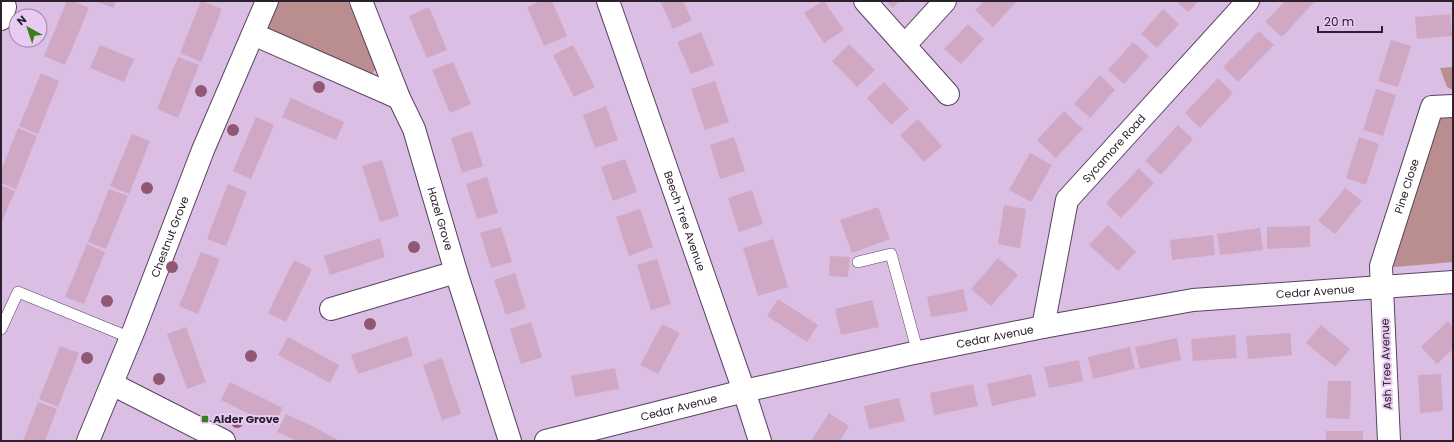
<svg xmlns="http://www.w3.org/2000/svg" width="1454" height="442" viewBox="0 0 1454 442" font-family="Poppins,sans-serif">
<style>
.green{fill:#ba8e8f}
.building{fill:#d0a8c4}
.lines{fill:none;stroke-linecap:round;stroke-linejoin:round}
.lane-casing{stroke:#5a4262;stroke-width:12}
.street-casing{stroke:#5a4262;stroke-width:24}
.lane{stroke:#fff;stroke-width:11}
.street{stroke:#fff;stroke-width:22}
.tree{fill:#915873}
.poi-dot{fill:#3d7d1d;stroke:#e8cbf1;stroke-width:1.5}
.labels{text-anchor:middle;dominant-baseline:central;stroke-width:4;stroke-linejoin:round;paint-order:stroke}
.street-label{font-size:11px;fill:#2b202e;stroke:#e8cbf1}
.poi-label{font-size:11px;font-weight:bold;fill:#2b202e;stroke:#e8cbf1;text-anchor:start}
</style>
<rect width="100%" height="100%" fill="#dabee4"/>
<path class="green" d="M275,1H348L376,68L373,73L367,76L274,36L267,28Z
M1453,67V90L1447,87L1440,68Z
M1453,114V262L1395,267L1391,264L1435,124L1444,115Z"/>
<path class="building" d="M67,1H73L89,8L65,65L44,56Z
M95,1H116L113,8Z
M201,1L222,9L201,62L180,53Z
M540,1H552L567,36L544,46L527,7Z
M660,1H683L692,20L673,29Z
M823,1H824L844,30L824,43L804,13Z
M886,1H899L893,8Z
M984,1H1017L993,27L975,10Z
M1176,1H1199L1188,12Z
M1285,1H1315L1282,37L1265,22Z
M429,7L447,50L427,58L409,16Z
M1163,9L1179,24L1157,48L1141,34Z
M1450,14L1452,36L1417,39L1415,17Z
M968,24L984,39L961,64L944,49Z
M1259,31L1274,45L1238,82L1223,67Z
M701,32L714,65L691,74L677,42Z
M1391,40L1411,46L1398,87L1378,81Z
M1133,42L1149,56L1124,84L1108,70Z
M849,44L875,70L857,87L832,61Z
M100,45L134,59L124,82L90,68Z
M573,45L595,87L574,97L553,55Z
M178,57L199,65L178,118L157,109Z
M453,62L471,104L450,113L432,70Z
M41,73L59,81L38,134L19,126Z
M1100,75L1115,90L1090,118L1074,104Z
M1218,78L1233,93L1200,128L1185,113Z
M715,81L729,122L705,130L691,89Z
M884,82L909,109L891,125L867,98Z
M1376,89L1396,95L1383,136L1363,130Z
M291,98L344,122L336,140L282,117Z
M606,106L618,140L595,148L583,115Z
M1064,111L1083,129L1056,158L1037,140Z
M256,117L274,125L251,179L233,171Z
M918,119L942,146L924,162L900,135Z
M1178,125L1193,139L1161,175L1145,161Z
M18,128L37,136L16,189L1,183V171Z
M472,131L483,166L462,173L451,138Z
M132,134L150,141L129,194L110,186Z
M734,137L745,171L720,179L710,145Z
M1359,137L1379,144L1366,185L1346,178Z
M1030,153L1052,165L1031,202L1009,190Z
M625,159L637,192L613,201L601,167Z
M382,160L399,216L380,222L362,166Z
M1139,168L1154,183L1121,218L1106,203Z
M487,177L498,213L477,219L466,184Z
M228,184L247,192L226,246L207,239Z
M1,185L15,191L1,224Z
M1345,188L1362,201L1335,234L1318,221Z
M109,189L128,196L106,249L88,242Z
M752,190L763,224L739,232L728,198Z
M1004,205L1026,209L1020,248L998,244Z
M878,207L890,239L852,253L840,220Z
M640,209L653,247L629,256L616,217Z
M1108,225L1136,252L1118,271L1089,245Z
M1310,226V247L1267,249V227Z
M501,227L512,262L491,268L480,233Z
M1260,228L1263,250L1220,255L1217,234Z
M1213,235L1215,255L1172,260L1170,240Z
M380,238L385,257L330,275L324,256Z
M773,239L788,287L758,296L743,248Z
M87,244L105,252L84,304L65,297Z
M201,252L220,259L198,314L179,306Z
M830,256L850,257L848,277L829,276Z
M998,258L1018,275L991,306L971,289Z
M657,259L671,304L651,310L637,265Z
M294,260L312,269L286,322L268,313Z
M515,273L526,308L506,315L494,280Z
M963,289L968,311L931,317L927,297Z
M778,299L818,325L807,342L767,316Z
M872,300L879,327L841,335L835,309Z
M1448,321L1453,327V349L1437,364L1421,347Z
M531,322L542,357L521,364L510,329Z
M662,324L680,333L658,374L640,365Z
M1321,325L1350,349L1335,367L1306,343Z
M186,327L206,382L187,389L167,334Z
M1290,333L1292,355L1248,359L1246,336Z
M1235,335L1237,358L1193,361L1191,339Z
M407,336L413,356L358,374L351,355Z
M288,337L339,365L330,383L278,355Z
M1177,338L1181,360L1140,369L1135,347Z
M60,346L79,353L58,407L39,399Z
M1130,347L1135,369L1093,379L1088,357Z
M442,358L461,414L442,420L423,365Z
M1079,360L1083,381L1049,388L1044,367Z
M615,368L619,389L575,397L571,376Z
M1031,374L1036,396L992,406L987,384Z
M1441,374L1443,411L1420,413L1418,375Z
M1328,381H1351L1350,419L1326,418Z
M230,382L283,408L273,426L221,400Z
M973,384L978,406L934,415L930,393Z
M899,398L905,421L869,429L864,406Z
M38,402L57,409L47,435L45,441H23Z
M829,413L849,426L840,441H811Z
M286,414L312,426L338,440V441H297L277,432Z
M1326,431H1363V441H1326Z"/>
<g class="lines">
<defs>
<path id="lane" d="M858,262L891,254L918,353
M1,329L18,292L131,338"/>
<g id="street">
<path id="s1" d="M361,1L399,98L414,129L456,272L510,441"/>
<path id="s2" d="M608,1L744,391L760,441"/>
<path d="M865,1L948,94"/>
<path d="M1,19L5,7L3,1"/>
<path d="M253,34L399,98"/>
<path d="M905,45L945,1"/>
<path d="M331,309L456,272"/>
<path id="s3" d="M1043,327L1067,200L1248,1"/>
<path d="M112,384L224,441"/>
<path id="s4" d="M88,441L134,330L203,150L267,1"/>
<path id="s5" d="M546,441L744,391L909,354L1043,327L1193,300L1453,282"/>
<path id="s6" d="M1389,441L1381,266L1432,107L1453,106"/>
</g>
</defs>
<use href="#lane" class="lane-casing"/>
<use href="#street" class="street-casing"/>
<use href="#lane" class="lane"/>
<use href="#street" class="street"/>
</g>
<g class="tree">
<circle cx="319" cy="87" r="6"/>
<circle cx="201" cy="91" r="6"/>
<circle cx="233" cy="130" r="6"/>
<circle cx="147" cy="188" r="6"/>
<circle cx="414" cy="247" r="6"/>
<circle cx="172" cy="267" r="6"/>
<circle cx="107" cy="301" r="6"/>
<circle cx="370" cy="324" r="6"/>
<circle cx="251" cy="356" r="6"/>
<circle cx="87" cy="358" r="6"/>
<circle cx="159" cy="379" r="6"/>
<circle cx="237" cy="422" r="6"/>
</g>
<rect class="poi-dot" x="201" y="415" width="8" height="8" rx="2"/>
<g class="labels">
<g class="street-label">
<text stroke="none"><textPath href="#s3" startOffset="199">Sycamore Road</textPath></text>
<text stroke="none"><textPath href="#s6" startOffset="259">Pine Close</textPath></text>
<text stroke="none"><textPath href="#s1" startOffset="232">Hazel Grove</textPath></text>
<text stroke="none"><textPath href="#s2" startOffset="233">Beech Tree Avenue</textPath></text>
<text stroke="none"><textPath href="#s4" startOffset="220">Chestnut Grove</textPath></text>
<text stroke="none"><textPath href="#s5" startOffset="785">Cedar Avenue</textPath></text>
<text stroke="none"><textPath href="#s5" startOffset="461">Cedar Avenue</textPath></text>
<text transform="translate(1386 364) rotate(-92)">Ash Tree Avenue</text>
<text stroke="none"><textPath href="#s5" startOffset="137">Cedar Avenue</textPath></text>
</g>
<g class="poi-label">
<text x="213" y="419">Alder Grove</text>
</g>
</g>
<rect width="1454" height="442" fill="none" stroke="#2b202e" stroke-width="4"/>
<g transform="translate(28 28) rotate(320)"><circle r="19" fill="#e8cbf1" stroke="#9c87a3"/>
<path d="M0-3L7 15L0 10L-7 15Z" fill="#3d7d1d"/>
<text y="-6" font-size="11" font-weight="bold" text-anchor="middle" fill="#2b202e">N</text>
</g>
<path d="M1318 26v6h64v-6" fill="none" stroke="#2b202e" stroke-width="2"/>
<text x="1324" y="26" font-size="12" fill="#2b202e" stroke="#e8cbf1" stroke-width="3" paint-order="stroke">20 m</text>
</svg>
